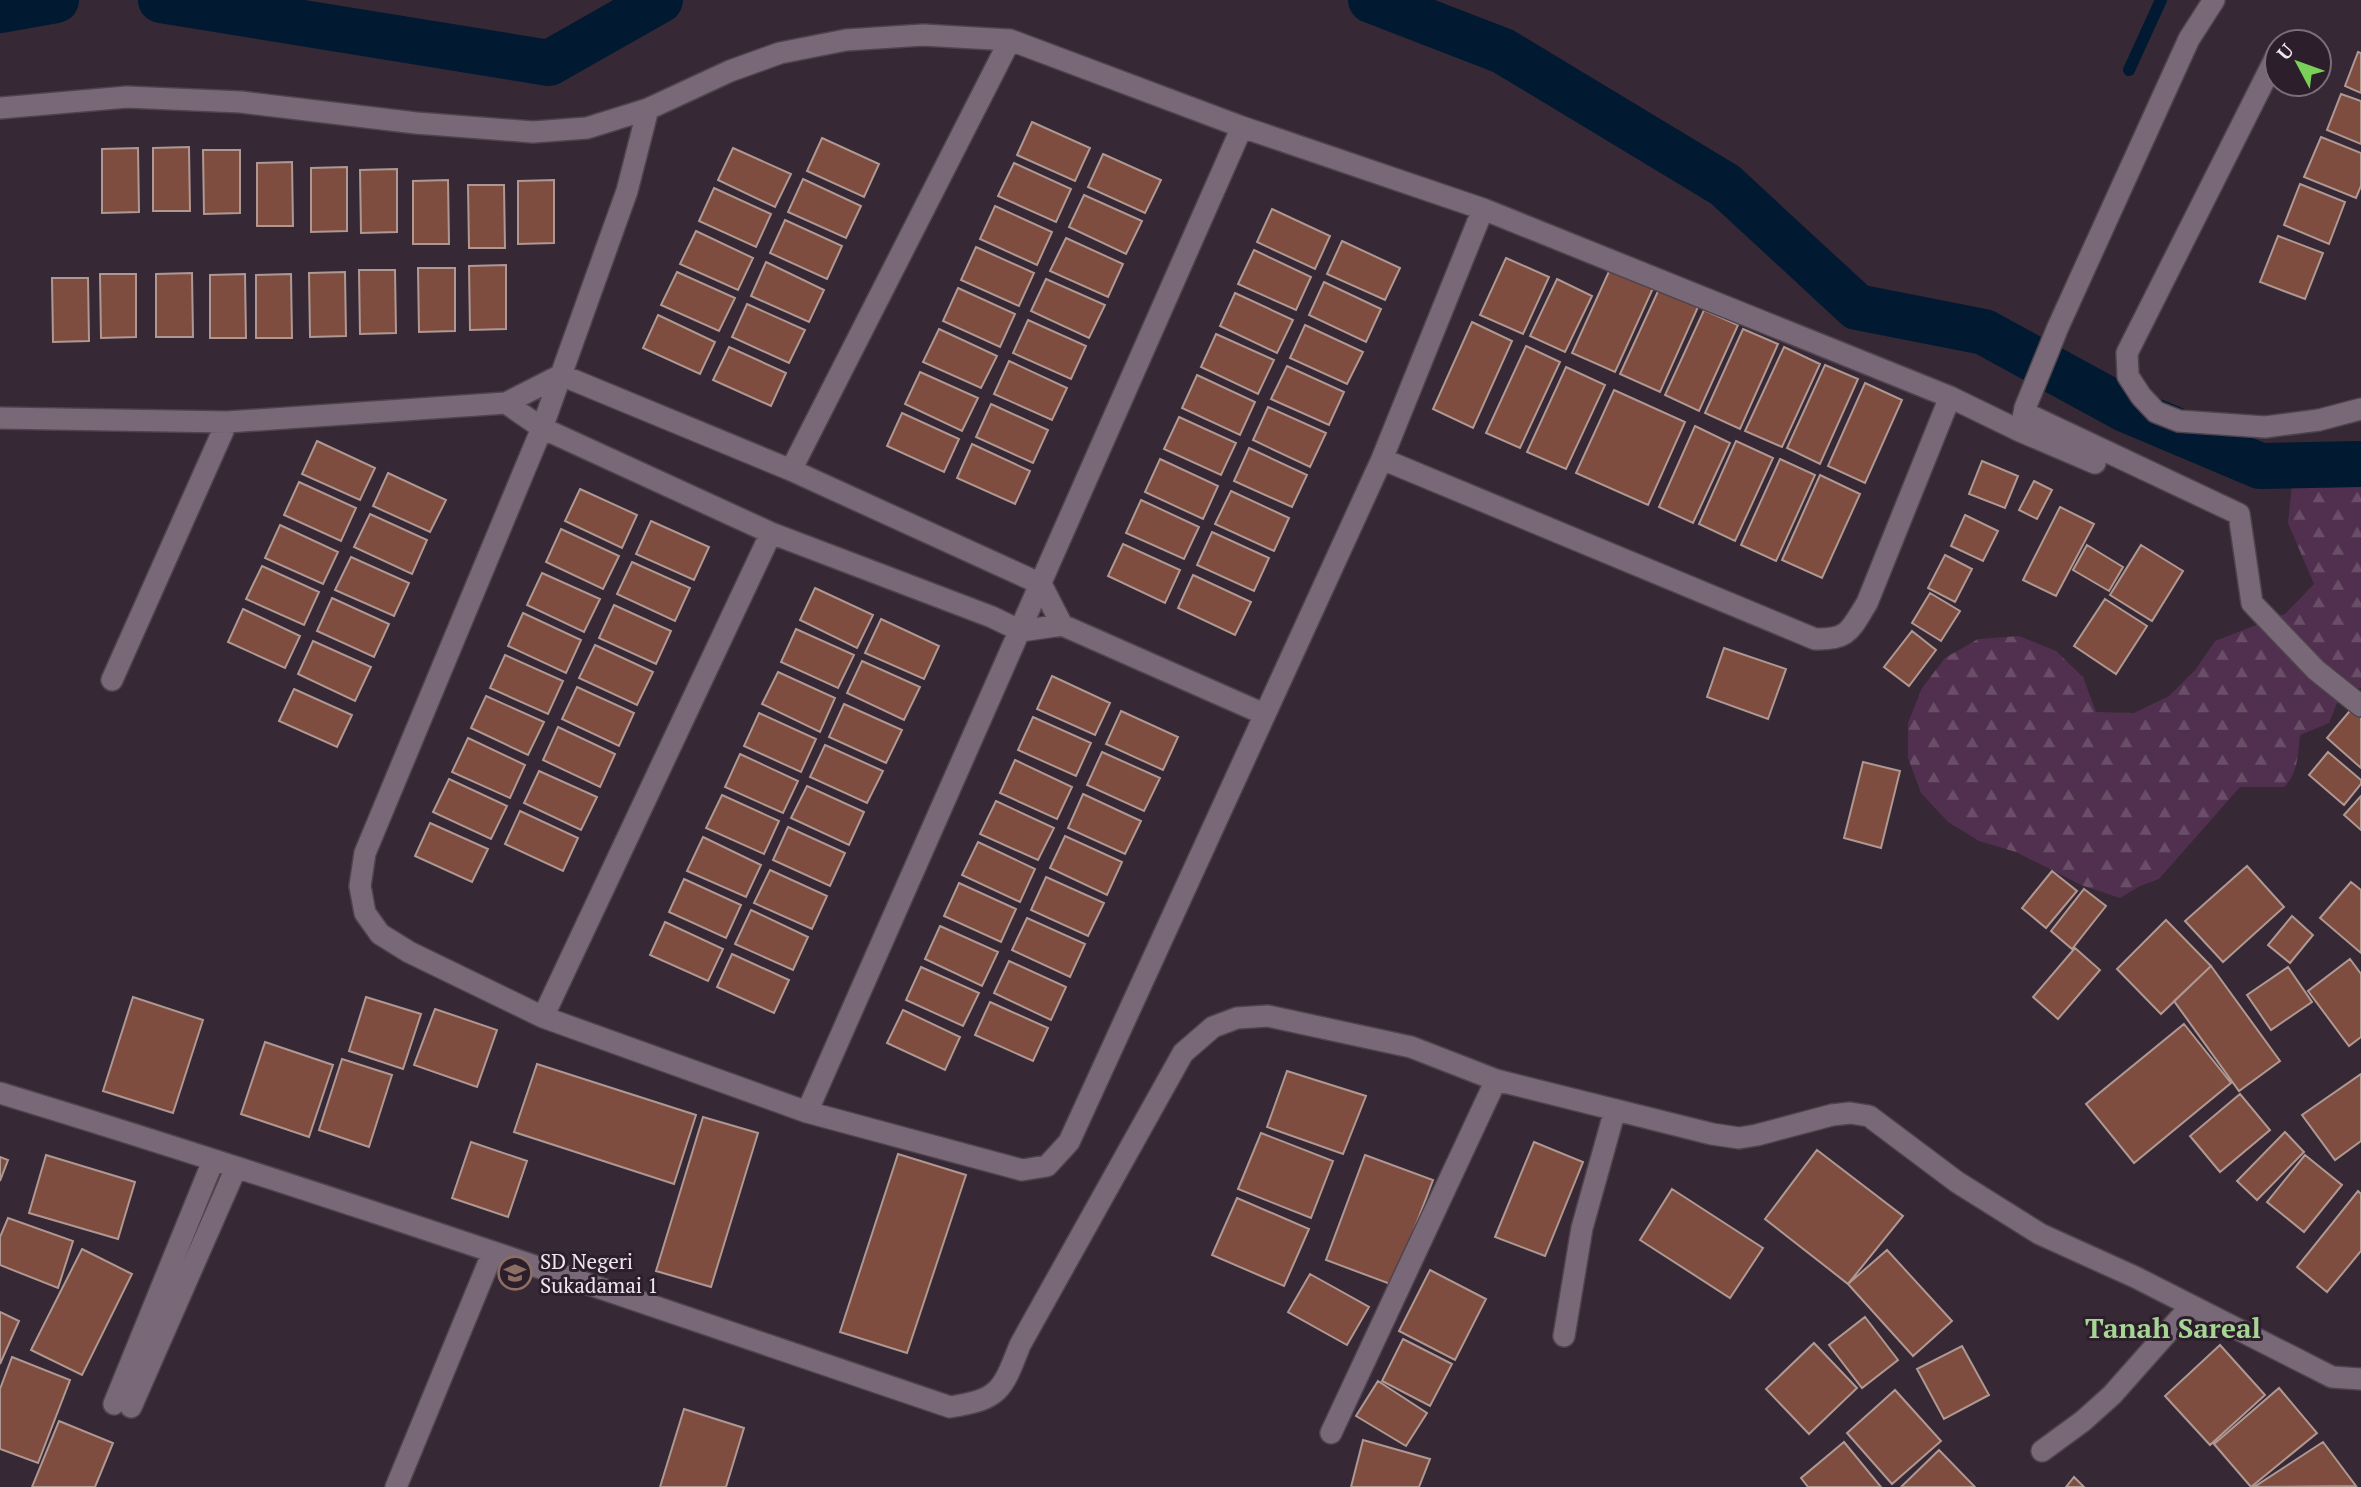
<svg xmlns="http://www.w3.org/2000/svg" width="2361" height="1487" viewBox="0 0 2361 1487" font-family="'PT Serif',serif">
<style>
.forest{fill:url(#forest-firs)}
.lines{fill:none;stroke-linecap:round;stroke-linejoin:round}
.stream{stroke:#011931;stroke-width:12}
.canal{stroke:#011931;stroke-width:46}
.building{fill:#7f4d40;stroke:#af9892;stroke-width:2}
.minor-casing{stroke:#4f444e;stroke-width:24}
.minor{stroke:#796978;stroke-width:21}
.labels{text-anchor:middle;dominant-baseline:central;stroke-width:6;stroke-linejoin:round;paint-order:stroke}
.poi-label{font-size:21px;fill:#efe6ee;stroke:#2c1f2b;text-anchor:start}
.district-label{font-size:28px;font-weight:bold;fill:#a6d595;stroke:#2c1f2b}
</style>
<defs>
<pattern id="forest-firs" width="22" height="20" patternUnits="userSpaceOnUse" patternTransform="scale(1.75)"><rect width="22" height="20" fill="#50304e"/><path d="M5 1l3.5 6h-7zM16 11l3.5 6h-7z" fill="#6a4e68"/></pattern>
</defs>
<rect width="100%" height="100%" fill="#362835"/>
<path class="forest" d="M2327,471L2361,474V688H2343L2329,723L2300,735C2298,754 2298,774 2284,787H2240L2159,879L2140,886L2120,898L2081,885L2016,852L1979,841L1948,822L1921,793L1908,758V723L1922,688L1945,658L1978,639L2019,636L2056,651L2083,677L2096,712L2134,713L2169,696L2196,669L2215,641L2285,614L2314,584L2288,523L2292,484Z"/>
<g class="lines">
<path class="stream" d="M2129,70L2161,0"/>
<path class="canal" d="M161,0L549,63L660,0
M1371,0L1503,51L1725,185L1857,307L1984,332L2125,409L2260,466L2361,464
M0,10L56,0"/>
</g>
<path class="building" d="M2358,52L2361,53V93L2345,86Z
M2341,94L2361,101V144L2327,130Z
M1032,122L1090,148L1075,181L1017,155Z
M2321,137L2361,153V186L2356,198L2304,177Z
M822,138L879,164L864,197L807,171Z
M189,147L190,211H153V148Z
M138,148L139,212L102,213V149Z
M733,148L791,174L775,207L718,180Z
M203,150H240V213L204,214Z
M1103,154L1161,180L1145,213L1088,187Z
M292,162L293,226H257V163Z
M1014,163L1071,189L1056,222L998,196Z
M347,167V231L311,232V168Z
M397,169V232L361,233L360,170Z
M803,179L861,206L846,238L788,212Z
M448,180L449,244H413V181Z
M554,180V243L518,244V181Z
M2300,184L2345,202L2329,244L2284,225Z
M468,185H504L505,248H469Z
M714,188L771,214L756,247L699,221Z
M1084,195L1142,221L1126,254L1069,227Z
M995,206L1052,232L1037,265L980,239Z
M1272,209L1330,236L1315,269L1257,242Z
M785,220L842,246L827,279L770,253Z
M696,231L753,258L738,290L680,264Z
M2278,236L2323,253L2305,299L2260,282Z
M1066,238L1123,264L1108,297L1050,271Z
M1342,241L1400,268L1385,300L1327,274Z
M976,247L1034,273L1019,306L961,280Z
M1254,250L1311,277L1296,310L1238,284Z
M1506,258L1549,277L1523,334L1480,315Z
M766,262L824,290L809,322L751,296Z
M506,265V329L470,330L469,266Z
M1611,267L1654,286L1615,372L1572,353Z
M418,268H455V331L419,332Z
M359,270H395L396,333L360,334Z
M345,272L346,336L310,337L309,273Z
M677,272L735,298L719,331L661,305Z
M192,273L193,337H156V274Z
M100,274H136V337L101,338Z
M245,274L246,338H210V275Z
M291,274L292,338H256V275Z
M52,278H88L89,341L53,342Z
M1046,279L1105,305L1089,338L1031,311Z
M1557,279L1592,296L1565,352L1530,336Z
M1324,282L1381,309L1366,342L1309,315Z
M958,288L1015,314L1000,347L943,321Z
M1659,289L1698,307L1660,392L1620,374Z
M1235,293L1293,320L1277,353L1220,326Z
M747,304L805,330L789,363L732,337Z
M1704,310L1738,325L1699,411L1665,395Z
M658,315L715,342L700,374L643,348Z
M1028,320L1086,346L1071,379L1013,353Z
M1472,322L1512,341L1473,428L1433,409Z
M1305,325L1363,352L1347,384L1290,358Z
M939,329L997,356L981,388L923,362Z
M1743,329L1778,344L1740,429L1705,413Z
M1216,334L1274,360L1258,394L1201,367Z
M1526,346L1560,362L1520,448L1486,433Z
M729,347L786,373L771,406L713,380Z
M1784,347L1820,364L1782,447L1745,431Z
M1009,361L1067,388L1052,420L994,394Z
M1825,365L1858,379L1820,464L1787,448Z
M1287,366L1344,392L1329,425L1271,399Z
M1566,367L1605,385L1566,469L1527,452Z
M920,372L978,398L962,431L905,404Z
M1197,375L1255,402L1240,435L1182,408Z
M1865,383L1902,400L1865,483L1828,466Z
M1614,390L1685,422L1648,505L1576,473Z
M991,404L1048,430L1033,463L976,437Z
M1268,407L1326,433L1310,467L1253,440Z
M902,413L959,439L944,472L887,446Z
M1179,417L1236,443L1221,475L1164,449Z
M1695,426L1730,443L1693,523L1659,507Z
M317,441L375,468L360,500L302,474Z
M1736,441L1773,458L1735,541L1699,524Z
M972,444L1030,471L1015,504L957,478Z
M1249,448L1307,475L1292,507L1234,481Z
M1160,459L1218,486L1203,519L1145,492Z
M1780,459L1815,475L1776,561L1741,545Z
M1982,461L2018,476L2005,508L1969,494Z
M388,473L446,500L430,532L373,506Z
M1820,475L1860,494L1822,578L1782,560Z
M2034,481L2052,490L2037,519L2019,510Z
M299,482L356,508L341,541L284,515Z
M580,489L637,515L622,548L565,521Z
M1231,491L1289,518L1274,551L1215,524Z
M1141,500L1199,527L1184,559L1126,533Z
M2060,507L2094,524L2056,596L2023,580Z
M370,514L427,540L412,574L354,547Z
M1965,515L1998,531L1983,561L1951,546Z
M651,521L709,547L694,580L636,554Z
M280,525L338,552L323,584L265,558Z
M561,529L619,556L603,589L546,562Z
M1212,532L1269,558L1254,591L1197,565Z
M1123,544L1180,570L1165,603L1108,576Z
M2087,545L2123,567L2109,591L2073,570Z
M2141,545L2183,571L2152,621L2110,595Z
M1945,555L1972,569L1955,602L1928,588Z
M351,557L409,583L394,616L335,590Z
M632,562L690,588L675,621L617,594Z
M262,566L319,592L304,625L246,599Z
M542,573L600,599L584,632L527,605Z
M1193,575L1251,602L1235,635L1178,608Z
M815,588L873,615L857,648L800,620Z
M1930,593L1960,611L1941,641L1912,623Z
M332,598L389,624L374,657L317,631Z
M2105,599L2147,626L2116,674L2074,646Z
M614,605L671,631L656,664L599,638Z
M243,609L300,636L285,668L228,642Z
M523,613L581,640L566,673L508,646Z
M881,619L939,646L924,679L865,653Z
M796,629L854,655L838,688L781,662Z
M1912,631L1936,650L1909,686L1884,667Z
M313,641L371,667L355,701L298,674Z
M595,645L653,672L637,705L579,678Z
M1724,648L1786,669L1768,719L1707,697Z
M505,655L563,681L548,714L490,688Z
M862,661L920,687L904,720L847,693Z
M778,672L835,698L820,732L762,704Z
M1052,676L1110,703L1095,735L1037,709Z
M577,687L634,713L619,746L562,719Z
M294,689L352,715L337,747L279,721Z
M486,696L544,722L528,755L471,728Z
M844,704L902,730L886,763L829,737Z
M2354,706L2361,712V768L2327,738Z
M1121,711L1178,737L1163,770L1106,744Z
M759,713L816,739L801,772L744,746Z
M1033,717L1091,743L1076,776L1018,750Z
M558,727L615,754L600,787L543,760Z
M468,738L525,765L510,798L452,772Z
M825,745L883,771L867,803L810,777Z
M1102,752L1160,778L1144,811L1087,785Z
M2328,752L2361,780V784L2344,805L2309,775Z
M740,754L798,781L783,813L725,787Z
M1015,760L1072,787L1057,819L1000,793Z
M1863,762L1900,771L1881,848L1844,838Z
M539,771L597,797L581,830L524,803Z
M449,779L507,806L491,839L433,812Z
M807,786L864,812L849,845L791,818Z
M1083,794L1141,821L1125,854L1068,828Z
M722,795L779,821L764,854L706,828Z
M2361,796V830L2344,815Z
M996,801L1054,828L1038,860L980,834Z
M520,811L578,838L563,871L505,844Z
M430,823L488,849L472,882L415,856Z
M788,827L845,853L830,886L773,860Z
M1065,836L1122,862L1107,895L1050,868Z
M703,837L761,865L746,897L687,871Z
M978,842L1035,869L1020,902L962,875Z
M2247,866L2284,907L2223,962L2185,921Z
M770,870L827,896L812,929L754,903Z
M2052,871L2077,891L2046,928L2022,908Z
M1046,877L1104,903L1088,936L1031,910Z
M684,879L741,905L726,938L669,912Z
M2351,882L2361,890V953L2320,918Z
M959,883L1016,909L1001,942L944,916Z
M2084,889L2106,906L2072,949L2051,931Z
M751,910L808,937L793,970L735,944Z
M2292,916L2313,935L2290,963L2268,945Z
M1027,918L1085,944L1070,977L1012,950Z
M2166,920L2211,966L2161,1014L2117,969Z
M665,922L723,949L708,981L650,955Z
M940,926L998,952L982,986L925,959Z
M2075,948L2100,970L2058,1019L2033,997Z
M732,954L789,980L774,1013L717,987Z
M2350,959L2361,974V1037L2349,1046L2308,991Z
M1009,961L1066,987L1051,1020L994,993Z
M2211,966L2280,1061L2239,1091L2174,1001Z
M921,967L979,993L963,1026L906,1000Z
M2288,967L2312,1002L2271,1030L2247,995Z
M133,997L203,1020L173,1113L103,1091Z
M366,997L421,1014L403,1069L349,1051Z
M990,1002L1048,1028L1033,1061L975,1035Z
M435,1009L497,1030L477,1087L414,1065Z
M903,1010L960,1037L945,1070L887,1043Z
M2184,1024L2231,1083L2134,1163L2086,1104Z
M265,1042L333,1065L309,1137L241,1114Z
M342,1059L392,1075L369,1147L319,1130Z
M537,1064L696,1115L674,1184L514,1132Z
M1287,1071L1366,1096L1343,1154L1267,1127Z
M2361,1074V1141L2335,1160L2302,1115Z
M2240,1094L2270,1130L2220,1172L2190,1136Z
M703,1117L758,1133L711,1287L656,1271Z
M2285,1132L2304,1152L2257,1200L2237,1181Z
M1261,1133L1333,1161L1311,1218L1238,1189Z
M471,1142L527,1161L508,1217L452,1198Z
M1534,1142L1583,1162L1545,1256L1495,1237Z
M1817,1150L1903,1216L1848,1284L1765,1219Z
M898,1154L966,1175L907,1353L840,1332Z
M46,1155L135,1182L118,1239L29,1213Z
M1365,1155L1433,1180L1393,1285L1326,1260Z
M2305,1155L2342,1185L2304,1232L2267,1202Z
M0,1157L8,1160L0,1181Z
M1672,1189L1763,1248L1730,1298L1640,1240Z
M2358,1191L2361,1194V1251L2327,1292L2297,1267Z
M1237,1198L1309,1229L1284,1286L1212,1255Z
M8,1218L73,1241L58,1288L0,1265V1237Z
M82,1249L132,1274L82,1375L31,1350Z
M1887,1250L1952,1321L1913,1356L1848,1284Z
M1430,1270L1486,1299L1455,1360L1399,1331Z
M1310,1274L1369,1307L1347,1345L1288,1312Z
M0,1312L19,1321L0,1364Z
M1865,1317L1898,1360L1862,1388L1829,1345Z
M1403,1339L1452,1364L1430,1406L1382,1381Z
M1814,1343L1857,1388L1809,1434L1766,1389Z
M2220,1345L2265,1395L2210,1445L2165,1396Z
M1962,1346L1989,1395L1944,1419L1917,1369Z
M12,1357L70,1380L38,1463L0,1449V1389Z
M1378,1381L1427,1413L1406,1446L1356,1416Z
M2279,1388L2317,1433L2251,1487L2214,1444Z
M1895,1390L1941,1441L1892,1484L1847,1433Z
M684,1409L744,1428L726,1487H660Z
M59,1421L113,1443L95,1487H32Z
M1363,1440L1430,1459L1419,1487H1351Z
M1844,1442L1881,1487H1808L1801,1478Z
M2323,1442L2356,1486L2254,1487Z
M1939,1450L1975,1487H1901Z
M2074,1477L2084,1487H2066Z"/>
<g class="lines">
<defs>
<path id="minor" d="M2275,59L2127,353L2128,376L2141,396L2156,412L2179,421L2265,427L2319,420L2361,409
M0,108L127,97L241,102L416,123L533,132L587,128L648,109L730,71L780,53L846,40L923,35L1010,40L1242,127L1483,209L1950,397L2020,431L2095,463
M648,109L627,191L542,428L365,853L360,886L365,913L380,934L409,952L543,1017L807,1112L1022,1170L1047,1166L1069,1142L1382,459L1483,209
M506,403L542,428L771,533L992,617L1021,631L1062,625L1264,714
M2025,413L2239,514L2252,603L2316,670L2361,706
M0,418L227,422L506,403L561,375L791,470L1041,584L1062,625
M2022,424L2025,408L2058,327L2189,39L2214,0
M1382,459L1815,639C1849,640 1850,630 1867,603L1950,397
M791,470L1010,40
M112,680L227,422
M543,1017L771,533
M0,1093C319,1190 634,1300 950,1407C1000,1399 1002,1391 1020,1345L1183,1053L1213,1027L1237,1018L1268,1016L1411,1047L1496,1080L1712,1134L1739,1138L1757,1135L1832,1115L1850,1113L1869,1116L1957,1182L2040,1234L2135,1277L2332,1377L2361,1379
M807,1112L1242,127
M1564,1336L1582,1228L1615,1110
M114,1404L213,1161
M131,1407L236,1168
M1331,1433L1496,1080
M2042,1451L2083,1421L2112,1395L2190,1307
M396,1487L493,1252"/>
</defs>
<use href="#minor" class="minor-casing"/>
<use href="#minor" class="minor"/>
</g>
<defs>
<symbol id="school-ring" viewBox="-11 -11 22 22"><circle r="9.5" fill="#2c1f2b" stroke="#8d6e63" stroke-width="1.5"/><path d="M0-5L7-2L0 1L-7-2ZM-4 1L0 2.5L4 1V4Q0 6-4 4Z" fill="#8d6e63"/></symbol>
</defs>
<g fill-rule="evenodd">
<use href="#school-ring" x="496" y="1254" width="38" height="38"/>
</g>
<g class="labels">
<g class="poi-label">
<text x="540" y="1261">SD Negeri<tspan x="540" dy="24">Sukadamai 1</tspan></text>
</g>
<g class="district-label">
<text x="2173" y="1327">Tanah Sareal</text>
</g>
</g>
<g transform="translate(2298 63) rotate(311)"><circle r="33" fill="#2c1f2b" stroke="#7a6f79" stroke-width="2"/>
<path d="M0-5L12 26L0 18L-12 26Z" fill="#7ad157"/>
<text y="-10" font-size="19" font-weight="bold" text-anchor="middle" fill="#efe6ee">U</text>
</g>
</svg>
